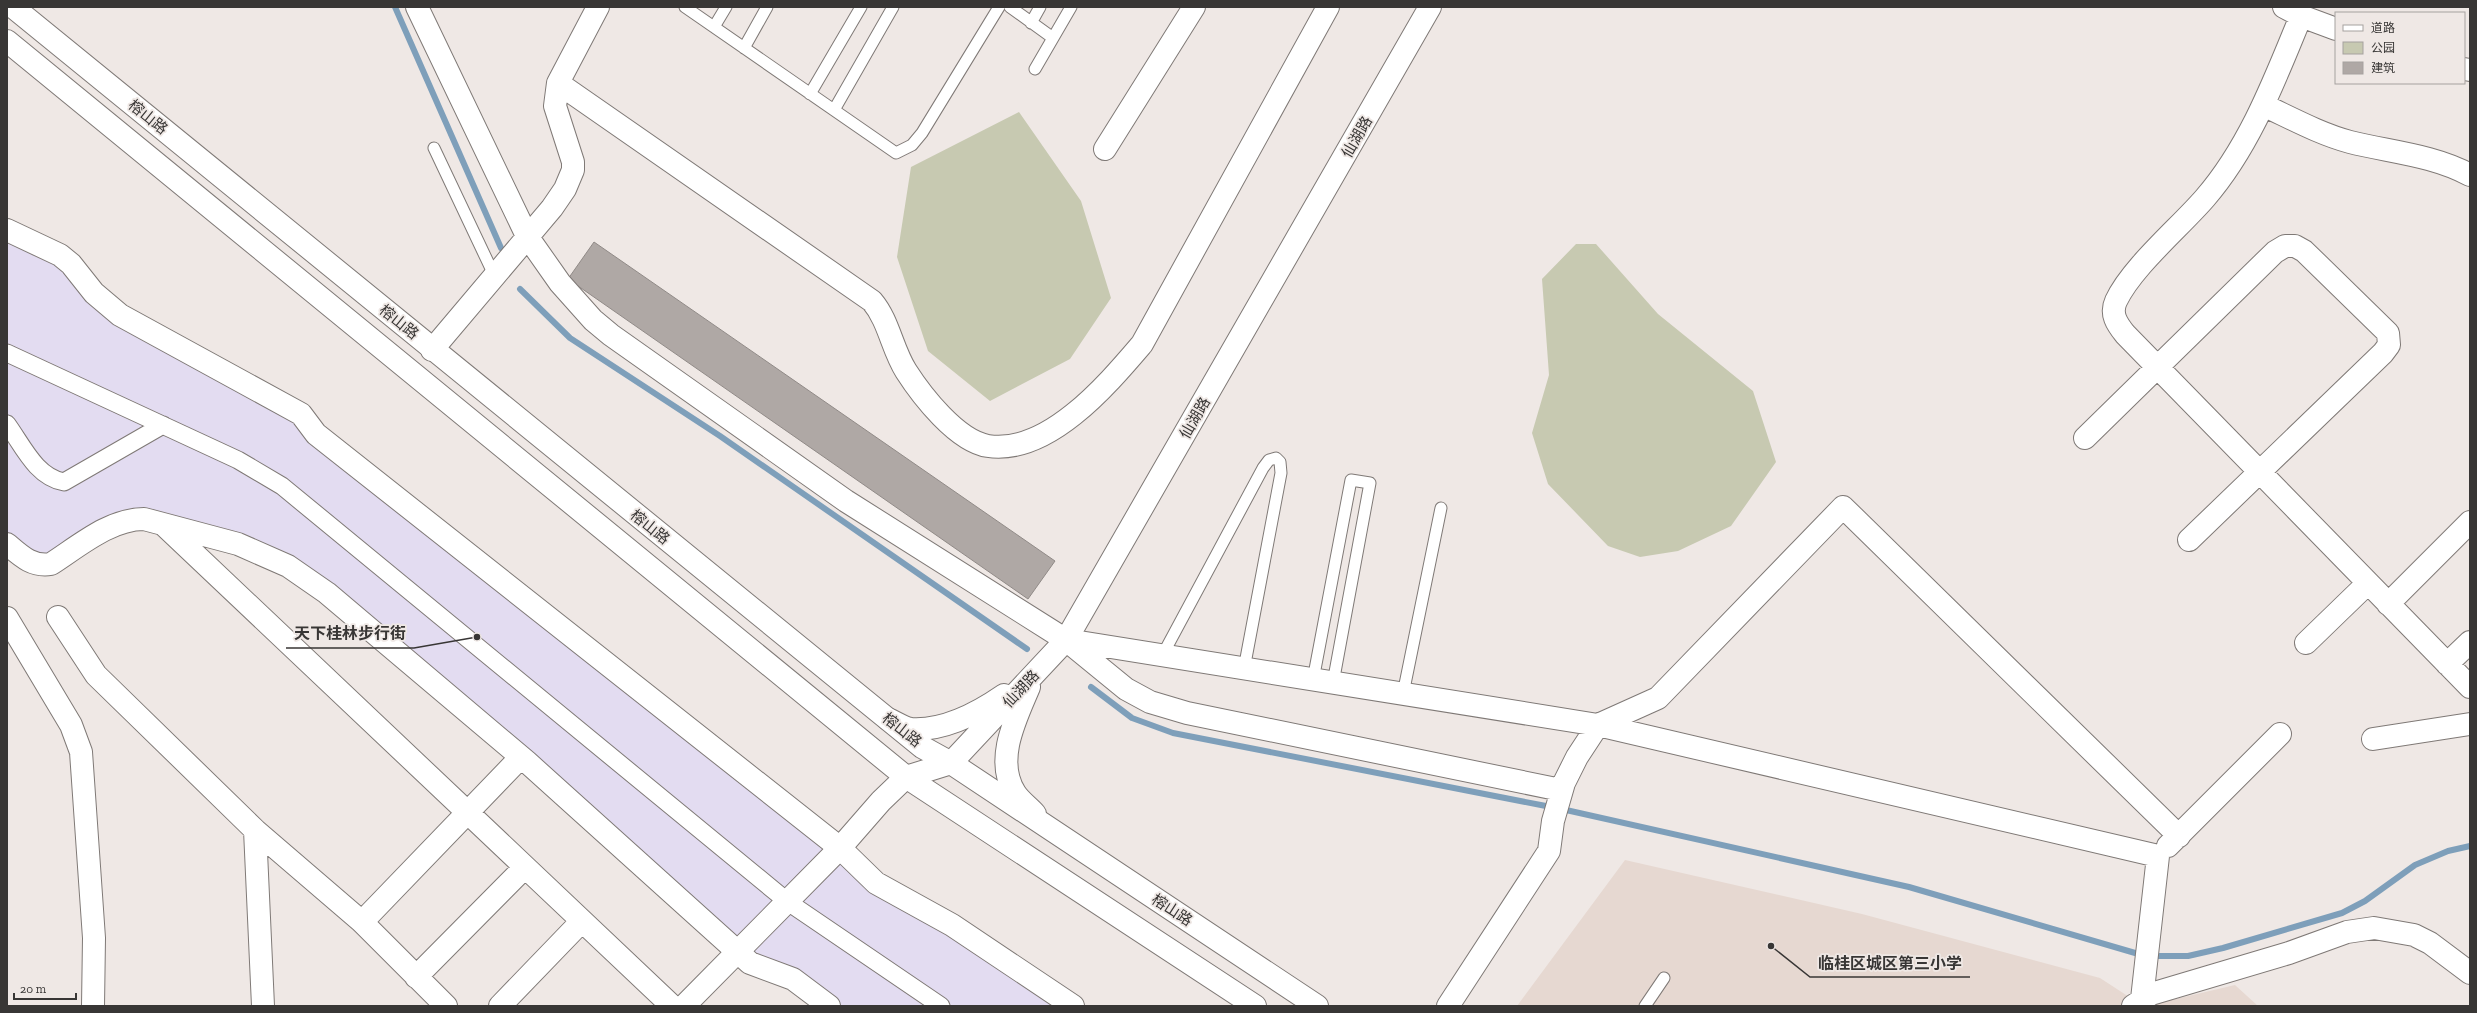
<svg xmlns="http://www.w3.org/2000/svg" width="2477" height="1013" viewBox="0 0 2477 1013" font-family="'Zilla Slab','Noto Sans SC',serif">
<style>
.commercial{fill:#e3dcf1}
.built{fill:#e6d8d1}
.green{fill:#c7c9b1}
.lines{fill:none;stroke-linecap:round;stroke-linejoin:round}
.stream{stroke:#7e9fba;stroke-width:6}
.building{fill:#afa8a5;stroke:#908a87}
.service-casing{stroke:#7f7976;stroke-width:13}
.pedestrian-casing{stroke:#7f7976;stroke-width:19}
.minor-casing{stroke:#7f7976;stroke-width:24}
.tertiary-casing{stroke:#7f7976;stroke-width:24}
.secondary-casing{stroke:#7f7976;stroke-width:24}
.service{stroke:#fff;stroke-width:11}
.pedestrian{stroke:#fff;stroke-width:17}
.minor{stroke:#fff;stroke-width:22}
.tertiary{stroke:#fff;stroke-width:22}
.secondary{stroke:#fff;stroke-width:22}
.labels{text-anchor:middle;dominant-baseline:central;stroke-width:3.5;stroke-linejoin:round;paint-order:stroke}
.street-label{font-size:15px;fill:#383635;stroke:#efe8e5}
.leader{fill:none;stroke:#383635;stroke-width:1.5}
.callout-dot{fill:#383635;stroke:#efe8e5;stroke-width:1.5}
.callout-label{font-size:16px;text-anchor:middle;font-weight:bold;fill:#383635;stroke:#efe8e5;stroke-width:3.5;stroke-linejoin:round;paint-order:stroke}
</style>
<rect width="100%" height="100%" fill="#efe8e5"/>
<path class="commercial" d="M7,230L94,293L301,414L840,848L1073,1006H829L760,968L288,566L143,519L51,564L7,544Z"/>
<path class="built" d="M1625,860L1862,914L2100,978L2143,1006H1517Z
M2235,985L2258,1006H2146Z"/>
<path class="green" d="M1019,112L1081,201L1111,298L1070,359L990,401L928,351L897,257L911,167Z
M1576,244H1596L1658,314L1753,391L1776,462L1731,526L1678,551L1640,557L1608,546L1548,484L1532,433L1549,375L1542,279Z"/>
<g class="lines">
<path class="stream" d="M395,7L501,248
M520,289L570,338L720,436L1027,649
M1091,687L1132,718L1173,733L1546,806
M1566,810L1909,887L2142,955
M2151,956H2188L2223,948L2342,913L2365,901L2415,865L2448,851L2470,846"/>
</g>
<path class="building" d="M594,242L1055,561L1028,599L568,279Z"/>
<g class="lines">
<defs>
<path id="service" d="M685,7L896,153L912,145L922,133L999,7
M1010,7L1053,38
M1031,23L1040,7
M714,27L726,7
M744,48L767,7
M1035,69L1071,7
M810,94L861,7
M834,110L893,7
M434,148L495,277
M1162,656L1263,468L1269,460L1276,458L1280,462L1281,473L1244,669
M1313,680L1351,480L1370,483L1333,683
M1403,694L1441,508
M1645,1006L1664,978"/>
<path id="pedestrian" d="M7,353L238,460L282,486L788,902L941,1006
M7,424C23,446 36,477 64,482L163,425"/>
<path id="minor" d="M417,7L527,236L560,283L593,320L611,335L846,501L1066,640L1126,689L1150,702L1187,713L1561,790
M2284,7L2301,16L2336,29
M2301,16C2275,79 2250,146 2205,198C2180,227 2132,267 2116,301C2110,314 2117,324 2125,334L2470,687
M2464,69L2470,70
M558,83L872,301C889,321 892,349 906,371C922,396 957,441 988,446C1048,455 1107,385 1142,344L1328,7
M2263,105C2291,118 2320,134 2350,142C2390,152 2433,155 2470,175
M1105,149L1194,7
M7,230L60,255L71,264L94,293L120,315L301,414L316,434L840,848L876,883L952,925L1073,1006
M432,350L552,208L565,189L573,170V162L555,106L558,83L598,7
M2085,438L2275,252L2285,246H2295L2304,251L2388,333L2389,345L2383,353L2189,540
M165,526L672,1006
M7,544C21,556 32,567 51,564C79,546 110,519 144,519L238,544L288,566L327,593L527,762L750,963L793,979L829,1006
M2388,604L2470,522
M58,617L96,675L255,830L263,1006
M7,618L71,725L81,752L94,938L93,1006
M1067,640L1598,725L2158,856L2142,999
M2306,643L2368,583
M2447,664L2470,642
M2373,739L2470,724
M255,830L362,922L446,1006
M2168,846L2280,734
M362,922L521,757
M416,977L525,867
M500,1006L581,922
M1448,1006L1549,851L1553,821L1564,783L1577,757L1598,725L1658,698L1843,507L2179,836
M2133,1006L2151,994L2289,953L2347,932L2374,928L2414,935L2430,943L2470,973"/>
<path id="tertiary" d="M1029,687C1016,718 994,760 1015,793C1020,801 1029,807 1035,814
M888,719C895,722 904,728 911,729C944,731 978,713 1004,695
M684,1006L840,848L881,801L906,777L951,763L1066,640L1430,7"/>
<path id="secondary" d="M13,7L922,747L951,763L1317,1006
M7,41L906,777L1255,1006"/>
</defs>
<use href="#service" class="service-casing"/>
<use href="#pedestrian" class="pedestrian-casing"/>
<use href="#minor" class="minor-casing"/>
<use href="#tertiary" class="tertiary-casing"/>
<use href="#secondary" class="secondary-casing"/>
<use href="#service" class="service"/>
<use href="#pedestrian" class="pedestrian"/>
<use href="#minor" class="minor"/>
<use href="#tertiary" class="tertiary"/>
<use href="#secondary" class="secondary"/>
</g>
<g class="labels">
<g class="street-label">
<text transform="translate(148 117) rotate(39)">榕山路</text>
<text transform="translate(1357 137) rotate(-60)">仙湖路</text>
<text transform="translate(399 322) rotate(39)">榕山路</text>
<text transform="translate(1195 418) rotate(-60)">仙湖路</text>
<text transform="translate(650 527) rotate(39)">榕山路</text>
<text transform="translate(1021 689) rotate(-47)">仙湖路</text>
<text transform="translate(902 730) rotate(38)">榕山路</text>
<text transform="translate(1172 910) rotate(33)">榕山路</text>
</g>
</g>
<path class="leader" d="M477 637L414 648H286M1771 946L1810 977H1970"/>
<g class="callout-dot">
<circle cx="477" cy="637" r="4"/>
<circle cx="1771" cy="946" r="4"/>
</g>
<g class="callout-label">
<text x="350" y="639">天下桂林步行街</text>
<text x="1890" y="969">临桂区城区第三小学</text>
</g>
<rect width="2477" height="1013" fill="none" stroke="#383635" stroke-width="16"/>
<rect x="2335" y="12" width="130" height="72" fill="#efe8e5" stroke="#a6a19f"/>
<rect x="2343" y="25" width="20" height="6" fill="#ffffff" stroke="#a6a19f"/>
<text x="2371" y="32" font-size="12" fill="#383635">道路</text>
<rect x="2343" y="42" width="20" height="12" fill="#c7c9b1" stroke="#a6a19f"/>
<text x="2371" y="52" font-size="12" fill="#383635">公园</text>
<rect x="2343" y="62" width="20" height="12" fill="#afa8a5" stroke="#a6a19f"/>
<text x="2371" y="72" font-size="12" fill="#383635">建筑</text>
<path d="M14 993v6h62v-6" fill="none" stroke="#383635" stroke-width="2"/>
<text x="20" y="993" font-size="12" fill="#383635" stroke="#efe8e5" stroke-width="3" paint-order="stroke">20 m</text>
</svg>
